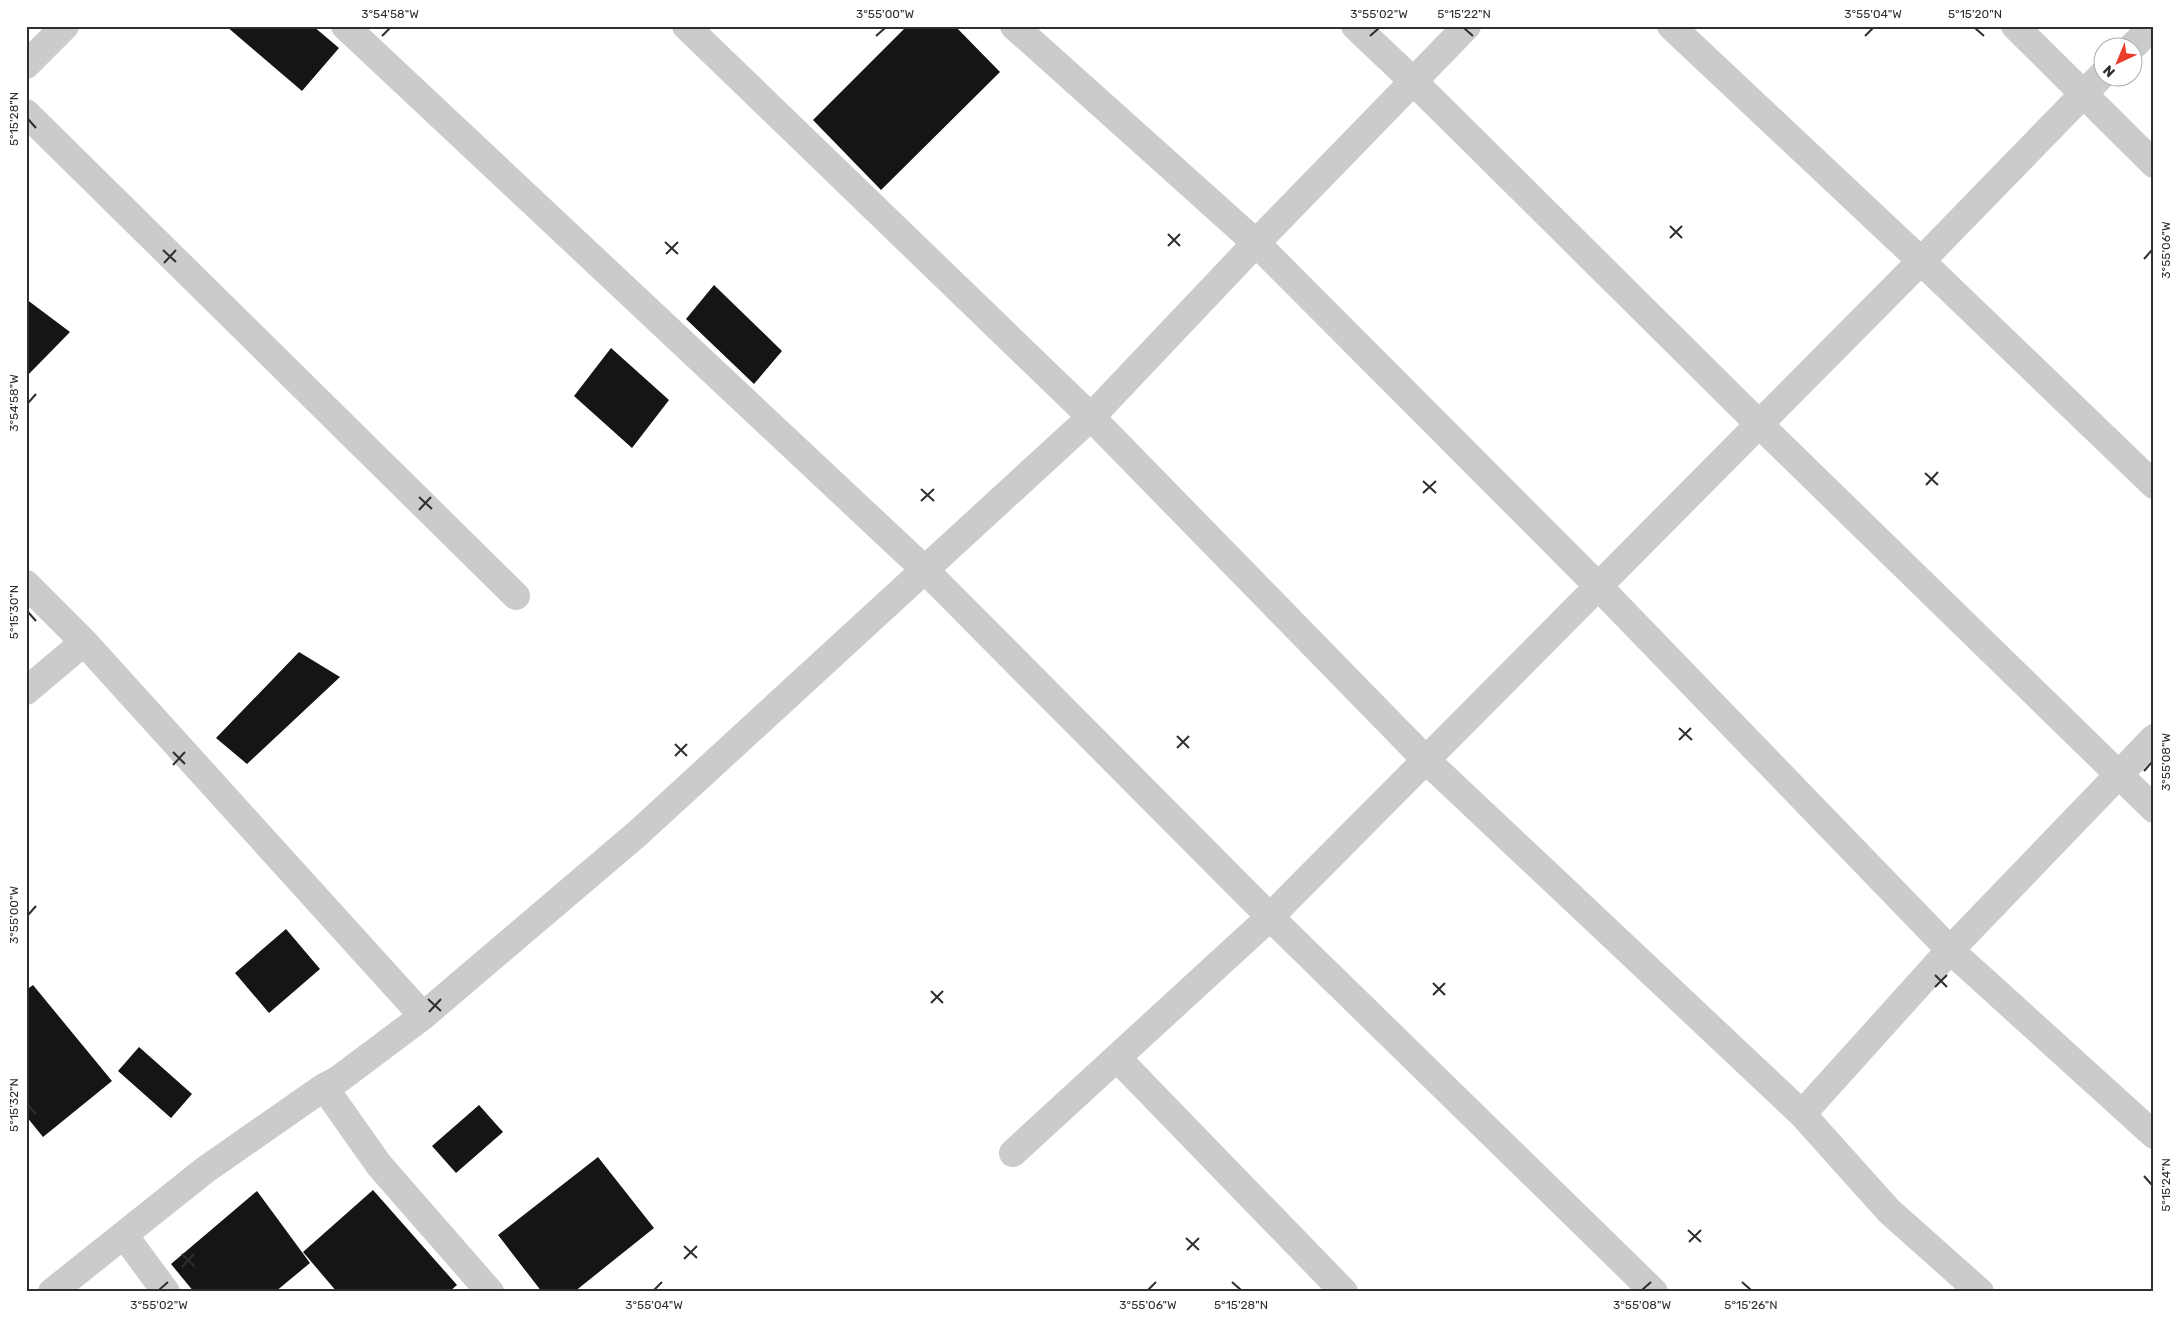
<svg xmlns="http://www.w3.org/2000/svg" width="2180" height="1318" viewBox="0 0 2180 1318" font-family="Rubik,sans-serif">
<style>
.building{fill:#151515}
.lines{fill:none;stroke-linecap:round;stroke-linejoin:round}
.street{stroke:#cbcbcb;stroke-width:28}
.ticks{fill:none;stroke:#2e2e2e;stroke-width:2}
.neatline{fill:none;stroke:#2e2e2e;stroke-width:2}
.ticks-label{font-size:12px;text-anchor:middle;fill:#2e2e2e}
</style>
<rect width="100%" height="100%" fill="#fff"/>
<path class="building" d="M226,26H313L339,48L302,91Z
M907,26H955L1000,72L881,190L813,120Z
M714,285L782,351L754,384L686,319Z
M26,299L70,332L26,377Z
M611,348L669,400L632,448L574,396Z
M299,652L340,677L247,764L216,738Z
M286,929L320,969L269,1013L235,973Z
M33,985L112,1081L43,1137L26,1116V990Z
M139,1047L192,1094L171,1118L118,1071Z
M479,1105L503,1132L456,1173L432,1146Z
M598,1157L654,1228L574,1292H542L498,1235Z
M373,1190L457,1285L449,1292H337L303,1252Z
M257,1191L310,1263L275,1292H194L171,1264Z"/>
<g class="lines">
<path class="street" d="M345,26L924,569L1270,917L1654,1292
M686,26L1091,417L1426,760L1802,1114L1889,1211L1980,1292
M1014,26L1256,243L1598,586L1950,950L2154,1135
M1355,26L1413,81L1759,424L2154,809
M1671,26L1921,261L2154,485
M2015,26L2154,164
M2131,48L2153,26
M26,65L65,26
M26,113L516,596
M26,584L84,642L423,1016
M26,691L84,642
M1117,1058L1344,1292
M324,1087L379,1165L490,1292
M1802,1114L1950,950L2154,738
M1013,1153L1270,917L1921,261L2102,75
M124,1235L166,1292
M52,1292L205,1170L324,1087L339,1079L423,1016L638,833L1091,417L1256,243L1467,26"/>
</g>
<path class="ticks" d="M1464,28L1473,36M1975,28L1984,36M382,36L390,28M876,36L885,28M1370,36L1379,28M1865,36L1873,28M28,119L36,128M1670,226L1682,238M1168,234L1180,246M1670,238L1682,226M665,242L678,254M1168,246L1180,234M163,250L176,262M666,254L678,242M2144,259L2152,250M164,263L176,250M28,403L36,394M1925,473L1938,485M1423,481L1436,493M1926,485L1938,472M921,489L934,501M1423,493L1436,481M419,497L432,509M921,501L934,489M419,510L431,497M28,612L36,621M1679,728L1692,740M1177,736L1189,748M1679,740L1691,728M675,744L687,756M1177,748L1189,736M173,752L185,764M675,756L687,744M173,765L185,752M2144,771L2152,762M28,915L36,906M1935,975L1947,987M1433,983L1445,995M1935,987L1947,975M931,991L943,1003M1433,995L1445,983M428,999L441,1011M931,1003L943,991M429,1012L441,999M28,1105L36,1114M2144,1176L2152,1185M1688,1230L1701,1242M1186,1238L1199,1250M1689,1242L1701,1230M684,1246L697,1258M1187,1250L1199,1238M182,1254L195,1267M684,1259L697,1246M182,1267L194,1254M1232,1282L1241,1290M1742,1282L1751,1290M159,1290L168,1282M654,1290L662,1282M1148,1290L1156,1282M1642,1290L1651,1282"/>
<rect width="2180" height="1318" fill="none" stroke="#ffffff" stroke-width="55"/>
<g transform="translate(2118 62) rotate(224)"><circle r="24" fill="#ffffff" stroke="#ababab"/>
<path d="M0-4L9 19L0 12L-9 19Z" fill="#eb3d2a"/>
<text y="-8" font-size="14" font-weight="bold" text-anchor="middle" fill="#2e2e2e">N</text>
</g>
<rect x="28" y="28" width="2124" height="1262" class="neatline"/>
<g class="ticks-label">
<text x="390" y="18">3°54'58"W</text>
<text x="885" y="18">3°55'00"W</text>
<text x="1379" y="18">3°55'02"W</text>
<text x="1464" y="18">5°15'22"N</text>
<text x="1873" y="18">3°55'04"W</text>
<text x="1975" y="18">5°15'20"N</text>
<text transform="translate(14 119) rotate(-90)" y="4">5°15'28"N</text>
<text transform="translate(2166 250) rotate(-90)" y="4">3°55'06"W</text>
<text transform="translate(14 403) rotate(-90)" y="4">3°54'58"W</text>
<text transform="translate(14 612) rotate(-90)" y="4">5°15'30"N</text>
<text transform="translate(2166 762) rotate(-90)" y="4">3°55'08"W</text>
<text transform="translate(14 915) rotate(-90)" y="4">3°55'00"W</text>
<text transform="translate(14 1105) rotate(-90)" y="4">5°15'32"N</text>
<text transform="translate(2166 1185) rotate(-90)" y="4">5°15'24"N</text>
<text x="159" y="1309">3°55'02"W</text>
<text x="654" y="1309">3°55'04"W</text>
<text x="1148" y="1309">3°55'06"W</text>
<text x="1241" y="1309">5°15'28"N</text>
<text x="1642" y="1309">3°55'08"W</text>
<text x="1751" y="1309">5°15'26"N</text>
</g>
</svg>
